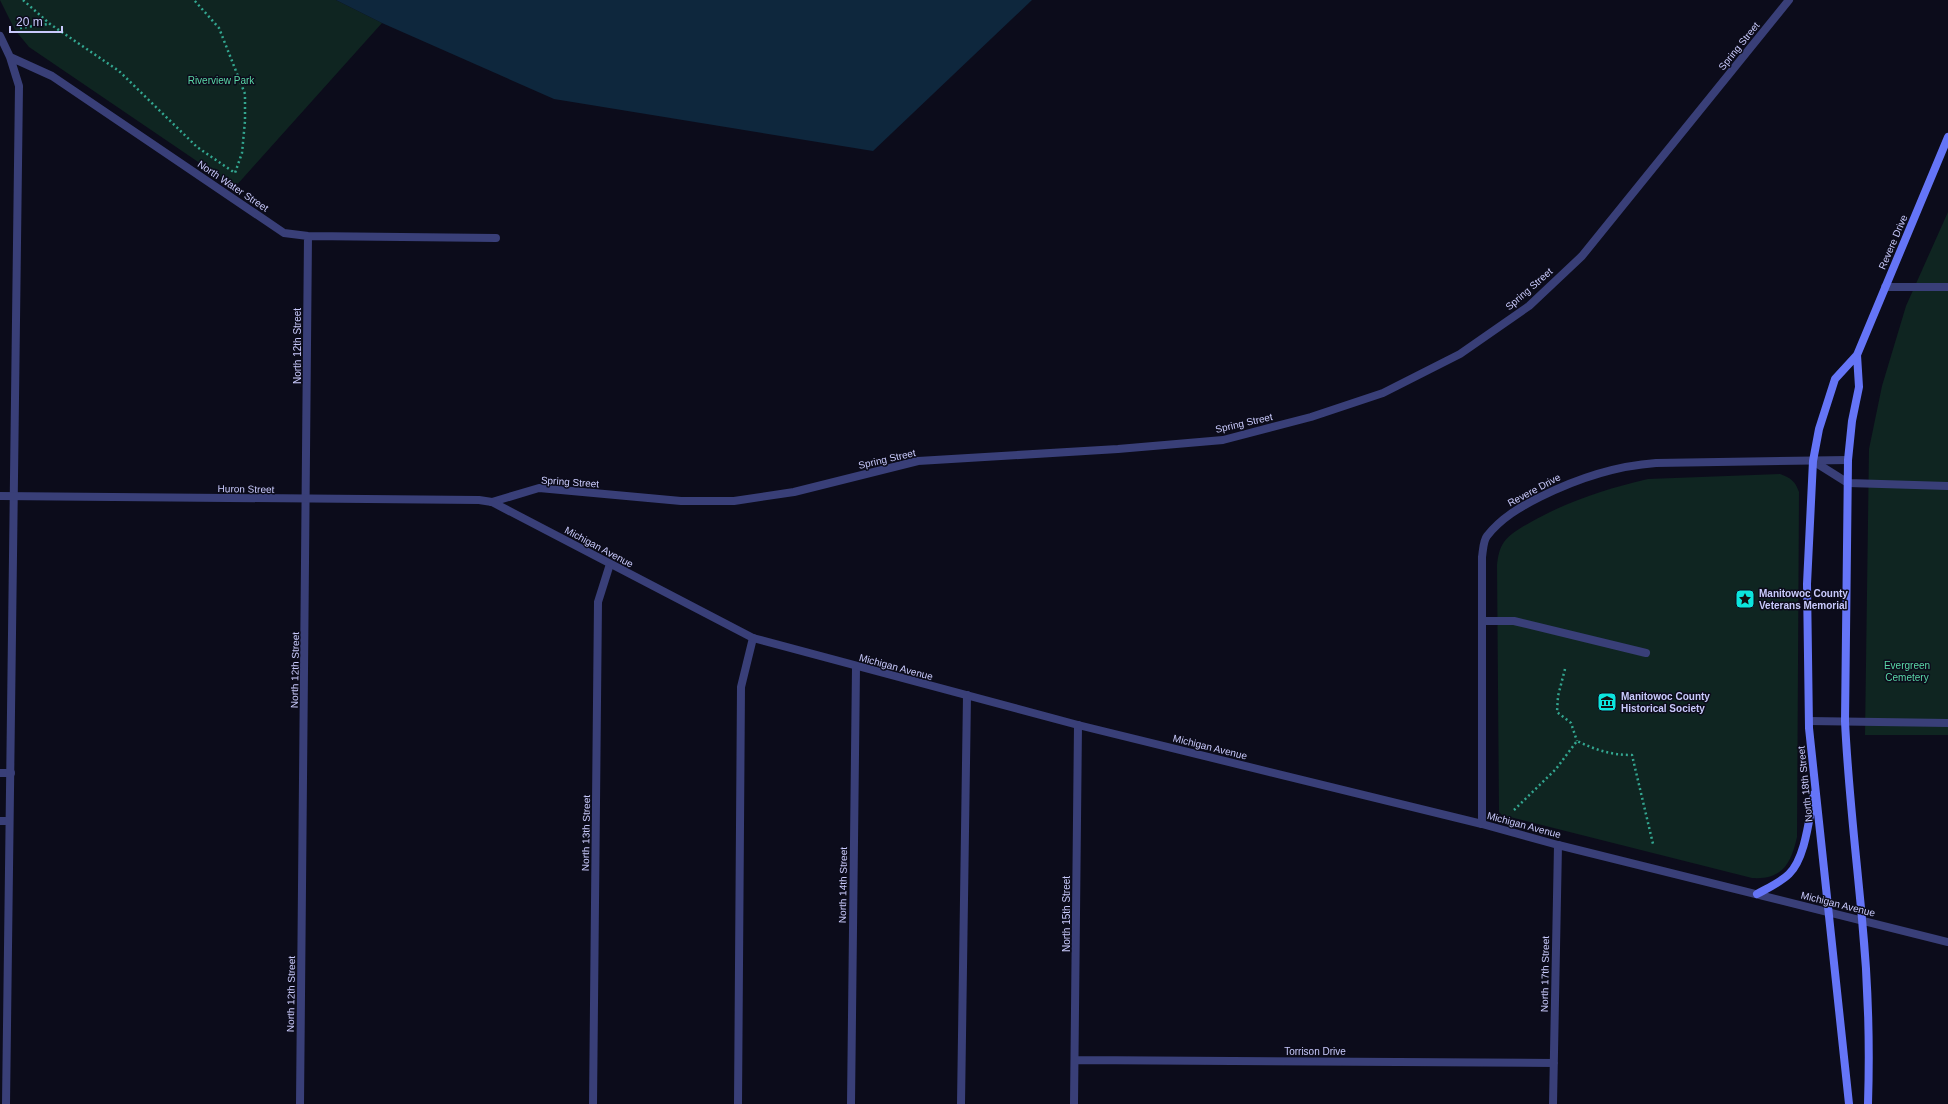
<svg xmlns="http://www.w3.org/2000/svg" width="1948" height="1104" viewBox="0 0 1948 1104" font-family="Arial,sans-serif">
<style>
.green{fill:#0f2521}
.water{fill:#0e273d}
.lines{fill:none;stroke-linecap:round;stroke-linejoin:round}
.path{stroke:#33a690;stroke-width:2.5;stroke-dasharray:2 3;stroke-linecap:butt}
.service{stroke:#393f78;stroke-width:8}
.minor{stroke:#393f78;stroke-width:8}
.tertiary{stroke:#393f78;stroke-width:8}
.secondary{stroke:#6575f7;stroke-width:8}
.labels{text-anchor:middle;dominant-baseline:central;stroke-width:3;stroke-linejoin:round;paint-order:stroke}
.street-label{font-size:10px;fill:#c9cafc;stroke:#0c0c1b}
.park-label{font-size:10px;fill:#5ad7a7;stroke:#0c0c1b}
.poi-label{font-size:10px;font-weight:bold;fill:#c9cafc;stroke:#0c0c1b;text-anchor:start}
</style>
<rect width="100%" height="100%" fill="#0c0c1b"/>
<path class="green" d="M0,0H336L382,23L235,187L29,47L15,30Z
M1948,212V735H1865L1869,449L1882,386L1906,306Z
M1780,474C1791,478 1795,481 1799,492L1797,837C1791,864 1782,880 1752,878L1502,815L1499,812L1497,565C1498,557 1499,549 1504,542C1510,534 1522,527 1531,522C1568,501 1606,489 1648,479Z"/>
<path class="water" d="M336,0H1032L873,151L554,99L382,23Z"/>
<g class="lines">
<path class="path" d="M23,0L50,24L119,71L197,147L235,173L242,153L245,121V94L219,28L194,0
M20,28L49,24
M1565,669L1558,696L1557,712L1571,723L1577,741
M1514,810L1556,769L1577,741C1596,750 1611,755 1632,755L1653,844"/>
<path class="service" d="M1885,287H1948
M1813,461L1848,483L1948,486
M1482,621H1514L1646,653
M1809,721L1948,723
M0,773H11
M0,821H9
M738,1104L741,687L753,638
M961,1104L967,695"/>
<path class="minor" d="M0,36L10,57L19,86L6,1104
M10,57L52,76L284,233L308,236L496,238
M492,502L539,488L681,501H734L794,492L918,461L1118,449L1223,440L1311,417L1383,393L1460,354L1529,306L1582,256L1789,0
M1482,824V557C1483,551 1483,541 1487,536C1501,518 1520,507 1540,497C1578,478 1614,466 1656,463L1848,460
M1075,1060L1554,1063
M300,1104L308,236
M593,1104L598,602L610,564
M851,1104L856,667
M1074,1104L1078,725
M1553,1104L1558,845"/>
<path class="tertiary" d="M0,496L479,500L492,502L753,638L1078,725L1482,824L1558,845L1948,942"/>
<path class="secondary" d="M1857,355L1859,387L1852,421L1848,460L1845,721C1848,787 1856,853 1862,919C1868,980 1870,1042 1868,1104
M1757,894C1768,888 1781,882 1789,874C1806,857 1809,817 1814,794
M1849,1104L1809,728L1807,584L1813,461L1819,429L1835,379L1857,355L1948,137"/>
</g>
<defs>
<symbol id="sight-square" viewBox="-11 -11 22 22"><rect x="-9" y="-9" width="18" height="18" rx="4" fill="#0ce5dd" stroke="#0c0c1b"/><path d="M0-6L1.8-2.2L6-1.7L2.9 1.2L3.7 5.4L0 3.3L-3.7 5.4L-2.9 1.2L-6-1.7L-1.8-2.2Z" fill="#111"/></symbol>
<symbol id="museum-square" viewBox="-11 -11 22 22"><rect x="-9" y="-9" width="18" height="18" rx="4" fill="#0ce5dd" stroke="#0c0c1b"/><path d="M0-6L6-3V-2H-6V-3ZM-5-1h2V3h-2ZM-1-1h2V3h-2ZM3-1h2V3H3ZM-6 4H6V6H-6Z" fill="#111"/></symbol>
</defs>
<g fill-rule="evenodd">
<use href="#sight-square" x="1734" y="588" width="22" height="22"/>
<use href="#museum-square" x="1596" y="691" width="22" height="22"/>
</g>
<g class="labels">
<g class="street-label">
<text transform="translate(1739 46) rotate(-51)">Spring Street</text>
<text transform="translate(233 186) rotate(34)">North Water Street</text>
<text transform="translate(1893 242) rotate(-67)">Revere Drive</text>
<text transform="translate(1529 289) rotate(-41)">Spring Street</text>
<text transform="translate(297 346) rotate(-90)">North 12th Street</text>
<text transform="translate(1244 423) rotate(-13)">Spring Street</text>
<text transform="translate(887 459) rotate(-13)">Spring Street</text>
<text transform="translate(570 482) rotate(4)">Spring Street</text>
<text transform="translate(246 489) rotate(1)">Huron Street</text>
<text transform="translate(1534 490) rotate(-28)">Revere Drive</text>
<text transform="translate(599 547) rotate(28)">Michigan Avenue</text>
<text transform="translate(896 667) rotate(15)">Michigan Avenue</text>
<text transform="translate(295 670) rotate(-89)">North 12th Street</text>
<text transform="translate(1210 747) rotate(14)">Michigan Avenue</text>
<text transform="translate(1805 784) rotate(-96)">North 18th Street</text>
<text transform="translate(1524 825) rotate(15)">Michigan Avenue</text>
<text transform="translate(586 833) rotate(-89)">North 13th Street</text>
<text transform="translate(843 885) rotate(-89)">North 14th Street</text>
<text transform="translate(1838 904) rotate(14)">Michigan Avenue</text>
<text transform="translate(1066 914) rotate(-90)">North 15th Street</text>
<text transform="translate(1545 974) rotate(-89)">North 17th Street</text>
<text transform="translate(291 994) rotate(-89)">North 12th Street</text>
<text x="1315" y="1051">Torrison Drive</text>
</g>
<g class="park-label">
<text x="221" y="80">Riverview Park</text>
<text x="1907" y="665">Evergreen<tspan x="1907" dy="12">Cemetery</tspan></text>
</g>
<g class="poi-label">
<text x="1759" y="593">Manitowoc County<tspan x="1759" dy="12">Veterans Memorial</tspan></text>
<text x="1621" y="696">Manitowoc County<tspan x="1621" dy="12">Historical Society</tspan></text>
</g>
</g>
<path d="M10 26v6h52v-6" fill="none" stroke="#c9cafc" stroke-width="2"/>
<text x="16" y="26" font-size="12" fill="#c9cafc" stroke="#0c0c1b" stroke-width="3" paint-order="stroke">20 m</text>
</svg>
